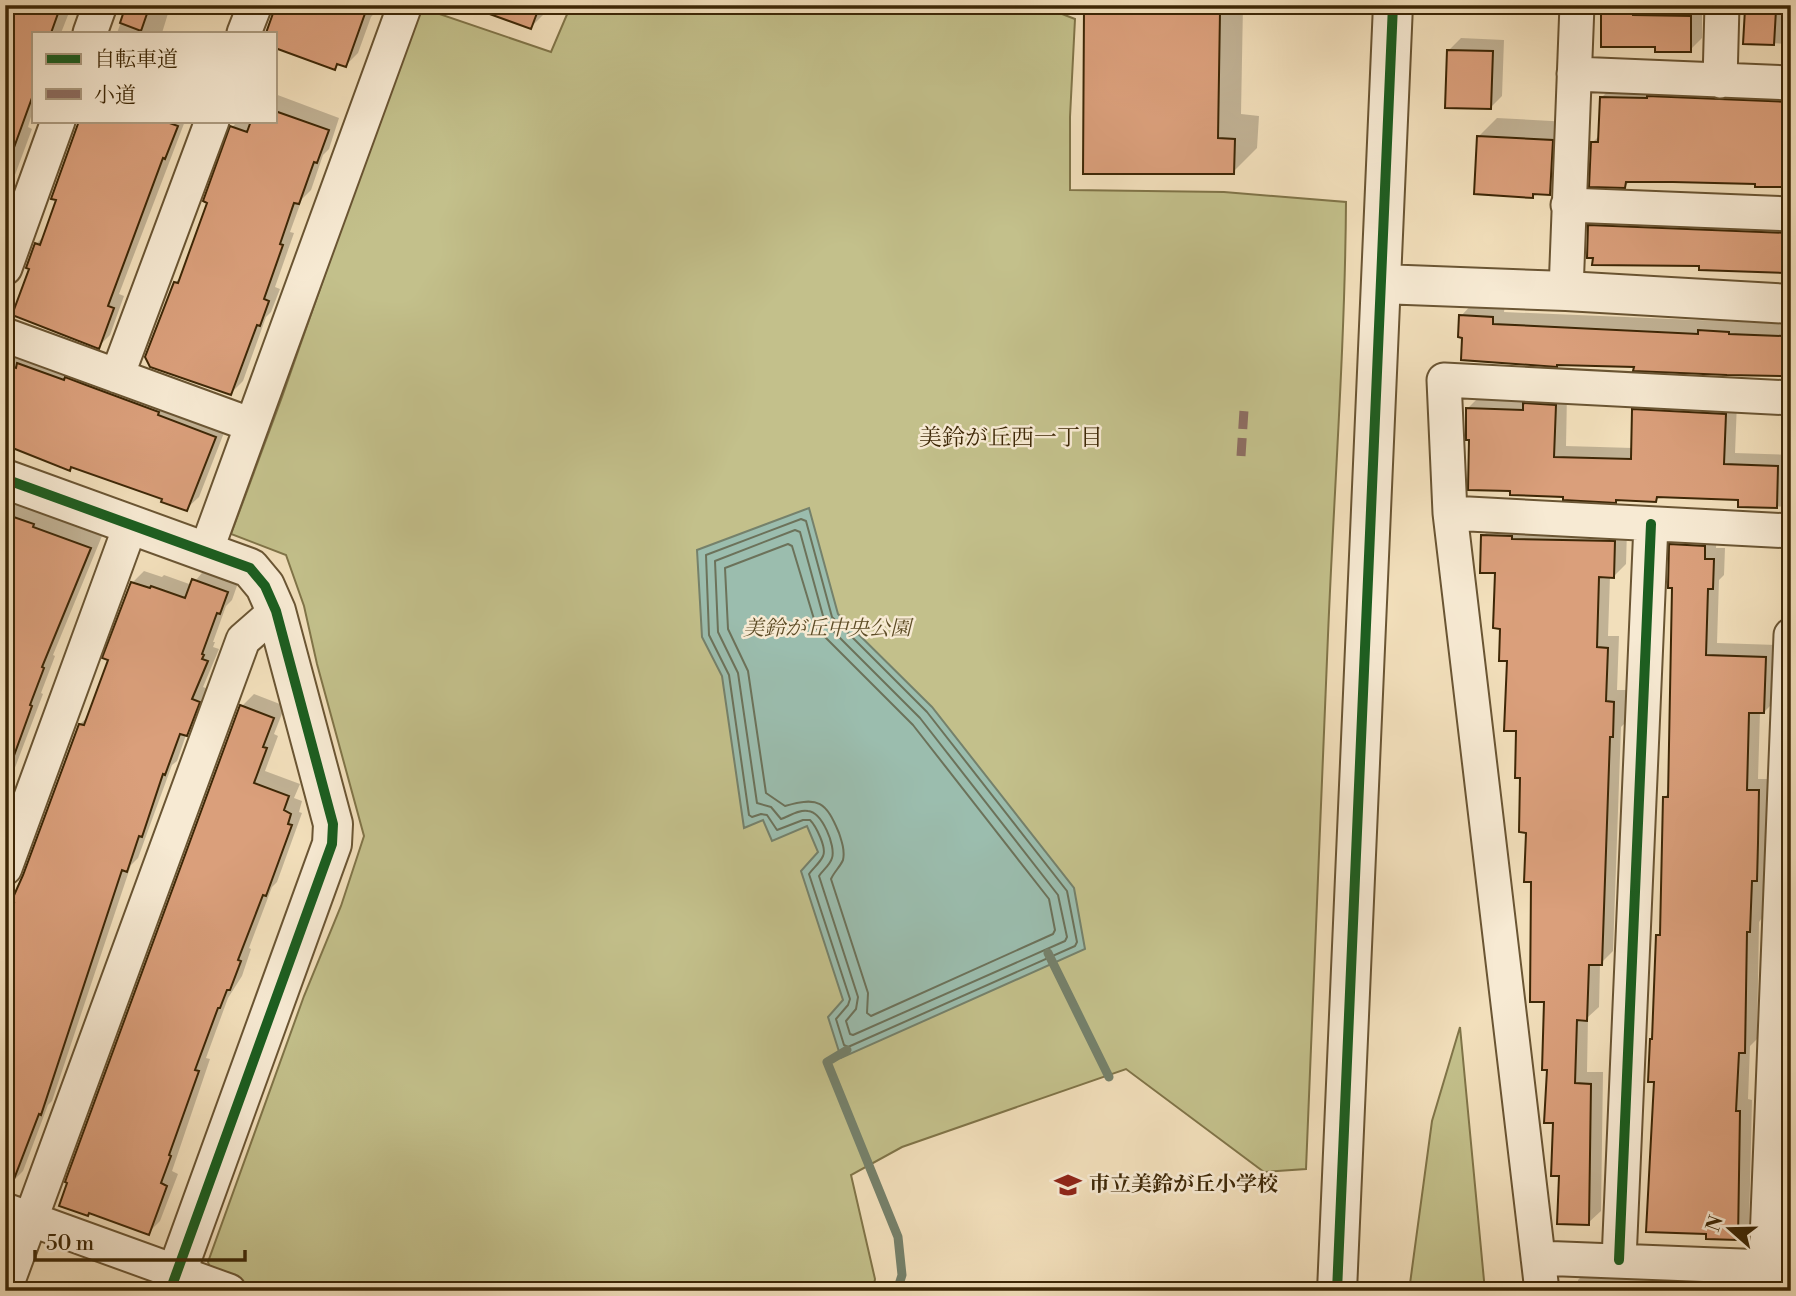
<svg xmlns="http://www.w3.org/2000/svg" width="1796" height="1296" viewBox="0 0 1796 1296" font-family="'Libre Bodoni','Noto Serif JP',serif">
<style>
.green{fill:#c3c08b;stroke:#807448;stroke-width:2}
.water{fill:#9bbdae;stroke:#75816b;stroke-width:2}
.shadow{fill:#0003}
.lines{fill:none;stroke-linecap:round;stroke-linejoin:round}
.shore{stroke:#6c725a;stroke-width:2}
.stream{stroke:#75816b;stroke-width:9}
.building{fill:#da9f7b;stroke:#3d2706;stroke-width:2}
.minor-casing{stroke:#6a5533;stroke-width:37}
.tertiary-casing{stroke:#6a5533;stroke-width:42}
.minor{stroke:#f7ead3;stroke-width:33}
.tertiary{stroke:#f7ead3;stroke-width:38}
.quiet{stroke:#8d6e63;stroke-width:9;stroke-dasharray:18 9;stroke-linecap:butt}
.cycleway-casing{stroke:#f7ead3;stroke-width:15}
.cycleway{stroke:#1b5e20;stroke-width:10}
.labels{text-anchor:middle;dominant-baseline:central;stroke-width:5;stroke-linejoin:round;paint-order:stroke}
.park-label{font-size:21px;font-style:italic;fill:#5e4d27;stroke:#f7ead3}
.poi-label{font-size:21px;font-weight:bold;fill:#3d2706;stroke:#f7ead3;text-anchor:start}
.neighbourhood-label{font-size:23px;fill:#3d2706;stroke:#f7ead3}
</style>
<rect width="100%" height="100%" fill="#f2dfbb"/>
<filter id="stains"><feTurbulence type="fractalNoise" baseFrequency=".00286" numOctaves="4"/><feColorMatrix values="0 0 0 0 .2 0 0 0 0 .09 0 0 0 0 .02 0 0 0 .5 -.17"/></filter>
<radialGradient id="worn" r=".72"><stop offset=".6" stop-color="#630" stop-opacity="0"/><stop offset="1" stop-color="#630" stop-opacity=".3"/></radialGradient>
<path class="green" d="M571,5H698L719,12L722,5H1039L1075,19L1070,117V190L1224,192L1346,202C1345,346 1334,491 1328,635C1321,813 1314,991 1306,1169L1264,1172L1126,1069L902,1147L851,1175L875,1279L873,1291H268L211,1270L208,1262L304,996L341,906L364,836L317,664L304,606L286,555L231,534L282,397L419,7L551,52Z
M1460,1027L1485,1291H1409L1432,1121Z"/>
<path class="water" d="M809,508L838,614L932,707L1074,888L1085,949L841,1058L828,1017L843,1000L801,871L818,852L807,826L772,841L763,820L744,828L722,676L702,637L697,550Z"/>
<path class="shadow" d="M5,5H72L61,33H33V110L28,127L32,129L15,175L5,188Z
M127,5H169L170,7L162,33H117Z
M278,5H382L371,17L358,53L346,65L340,63L335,68L275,46V33H268Z
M475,5H553L531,27Z
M1090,5H1243L1241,114L1259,116L1257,148L1233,172L1086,9Z
M1607,5H1702V38L1690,50L1657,46L1603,10Z
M1746,5H1791V44L1745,42Z
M1461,38L1504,40L1502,96L1490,108L1449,50Z
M1613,86L1791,90V186L1757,185V182L1631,180L1625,186L1593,142L1600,135L1601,98Z
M275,94L339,118L329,149L323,155L311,190L302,199L290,232L294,233L275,287L280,289L271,312L266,317L243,381L231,393L175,283L182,276L209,202L232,127L238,121H275Z
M1497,118L1570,122L1568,175L1550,194L1536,193L1533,196L1479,136Z
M81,121H185L119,294L124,296L110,335L98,347L31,268L36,244L45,235L58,199L53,197Z
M1602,214L1791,222V272L1701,269V265L1590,226Z
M1473,303L1505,305L1504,312L1791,324V375L1727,374L1635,366L1464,336L1461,316Z
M5,343L227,425L199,497L186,509L164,498L72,466L69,469L5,443Z
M1567,394L1566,446L1633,448L1634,410L1646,398L1737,402L1735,453L1791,455V507L1740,505V499L1660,496L1656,500L1618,499L1616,501L1565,495L1471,438L1467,409L1479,397Z
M5,498L102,536L53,655L55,656L41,693L43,694L5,794Z
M1495,524L1627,530L1626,564L1614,576H1610L1608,636H1619L1617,690H1626L1625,723L1621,727L1613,951L1600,964L1599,1007L1588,1017L1587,1072H1603L1601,1211L1588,1223L1560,1174L1548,1068L1546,1001L1518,729L1509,659L1502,627L1497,571L1483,536Z
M1683,533L1717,534L1716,548H1725L1724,575L1719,580L1717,643L1777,645L1776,700L1764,712H1760L1758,779H1770L1768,867L1764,872L1762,918L1759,922L1757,1039L1750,1046L1748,1099L1752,1100L1749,1226L1737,1238L1656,1080L1654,1037L1658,936L1661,932L1664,798L1670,791L1674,586L1671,545Z
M206,568L239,580L232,600L226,606L213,642H215L213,647L219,649L203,687L211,690L199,722L186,735L177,761L172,765L138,858L131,865L52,1101L48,1105L23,1171L11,1183L17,902L13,901L25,875L80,724L90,715L111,659L132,583L144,571L162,577L164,575L192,585Z
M254,694L285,706L274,734L278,736L265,771L300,784L294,798L302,801L299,812L302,813L277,882L272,887L249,948L251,949L242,976L228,998L206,1058L210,1059L172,1171L178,1174L160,1221L148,1233L242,706Z
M1590,1267L1791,1279V1291H1577L1578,1280Z
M1255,1282V1291H1141L1145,1288Z"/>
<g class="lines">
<path class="shore" d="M801,519L806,521L832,617L927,712L1067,891L1077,942L1075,946L848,1047L844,1045L836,1019L848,1005L850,999L809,874C813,868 820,863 823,856C827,848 816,826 810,820H803L777,830L767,815L761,814L752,817L749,815L729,675L709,635L706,555Z
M795,530L800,532L825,623L920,718L1058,895L1067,937L1065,941L853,1035L850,1034L846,1021L856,1009L858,997L819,876C823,870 830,865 832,858C836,846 822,812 808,811C799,809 790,816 781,819L771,807L757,803L738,673L718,632L715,561Z
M788,544L792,546L817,629L913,725L1049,899L1055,930L1053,934L871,1016L867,1013L868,993L831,879C834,872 840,867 843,860C845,851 842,842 839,833C826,802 819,796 785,806L766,793L748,671L728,629L725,568Z"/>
<path class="stream" d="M1048,953L1109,1077
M847,1050L827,1062L898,1237L902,1275L897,1291"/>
</g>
<path class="building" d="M5,5H61L51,33H33V95L8,164L5,163Z
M126,5H150L141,31L120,23Z
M276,5H368L346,67L337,64L335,70L275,48V33H266Z
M473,5H540L531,29L473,8Z
M1084,8L1220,12L1218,138L1235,139L1234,174H1083Z
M1601,9L1633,10V15L1691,16V52H1655V47H1601Z
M1745,9L1776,10L1774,45L1743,44Z
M1447,50L1493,51L1491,109L1445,108Z
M1647,96L1791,102L1787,187H1755V184L1673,182H1626L1625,188L1589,187L1591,142H1598L1600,97L1647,98Z
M275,111L329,130L317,163L314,162L299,204L294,203L280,244L283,245L264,299L269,301L260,326L257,325L231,395L150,367L145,357L174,282L178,283L207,203L203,201L230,126L247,132L251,121H275Z
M79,121H164L178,126L165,159L163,158L108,306L114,308L99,349L12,315L29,269L26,268L35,243L40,245L56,200L51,199Z
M1477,136L1553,140L1550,195L1533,194V198L1474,194Z
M1588,225L1789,233L1787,273L1699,270V266L1592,265L1593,258H1587Z
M1459,315L1493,317V324L1698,334V330L1729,332V334L1783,336L1782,376L1727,375L1633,371L1634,367L1557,365V367L1461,360L1462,338L1458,337Z
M17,363L64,380L65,377L86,385L159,412L158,415L216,437L187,511L161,502L162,499L71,467L70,471L5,445V364L16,368Z
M1523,403L1556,405L1554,457L1631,459L1632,409L1726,414L1724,464L1778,466L1777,508L1738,507V500L1657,497L1656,502L1616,500V503L1563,500V497L1510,495V491L1468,490L1469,440H1466V408L1523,410Z
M5,514L34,524L33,527L91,548L42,667L44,668L30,705L32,706L8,772H5Z
M1481,535L1512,536V539L1615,541L1614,578L1599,577L1597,647L1608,648L1606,701L1614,702L1613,737H1610L1602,965H1589L1587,1021L1577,1020L1575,1083L1591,1084L1589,1225L1557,1224L1559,1176H1551L1553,1123H1544L1547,1070H1542L1544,1002H1530L1531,882H1524L1526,833L1519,832L1520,778H1515L1516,731H1504L1507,661H1499L1500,629L1493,628L1495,573H1480Z
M1669,544L1705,546V559H1714L1713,589H1708L1706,655L1766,657L1764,713H1749L1747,790H1759L1758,843L1757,881H1752L1750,932H1747L1745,1053H1739L1736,1111H1740L1738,1240L1706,1239V1234L1646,1232L1654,1082H1648L1650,1039H1652L1656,935H1660L1663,797H1668L1672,588H1668Z
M192,579L228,592L220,614L217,613L202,654L204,655L202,659L208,661L192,699L200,702L187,736L180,734L165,775L163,774L142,837L139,836L127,872L122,870L41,1115L39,1114L9,1192L5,1191V927L14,903L11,902L23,875L79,724L84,725L108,660L102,658L131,582L150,588L151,586L185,598Z
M240,705L274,718L263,747L267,748L254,783L289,796L284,810L291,814L288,824L292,825L266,896L263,895L238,960L241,961L230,990H227L220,1008H218L195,1070L199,1071L169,1155L171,1156L161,1183L167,1186L149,1235L89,1213L88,1216L59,1206L67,1183L65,1182Z"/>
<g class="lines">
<defs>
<path id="minor" d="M90,33L100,5
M244,33L255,5
M1574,74L1791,83
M1720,81L1722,5
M1568,205L1791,214
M5,268L58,121
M1566,291L1577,5
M5,335L252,425
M117,376L212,121
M1450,513L1791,531
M206,551L405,5
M5,868L131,524
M5,1210L229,1291
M1538,1258L1791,1268
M1619,1260L1651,524
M1766,1266L1791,635
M5,1289L243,640L276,611
M1542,1291L1450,513L1444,380L1791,398"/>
<path id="tertiary" d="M1381,284L1566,291L1791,304
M5,479L250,568L265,586L276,611L333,824L332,844L170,1291
M1337,1291L1393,5"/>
</defs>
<use href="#minor" class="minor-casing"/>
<use href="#tertiary" class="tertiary-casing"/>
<use href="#minor" class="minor"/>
<use href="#tertiary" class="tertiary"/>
<path class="quiet" d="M1241,456L1244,410"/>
<defs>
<path id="cycleway" d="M5,479L250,568L265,586L276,611L333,824L332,844L170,1291
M1619,1260L1651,524
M1337,1291L1393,5"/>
</defs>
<use href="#cycleway" class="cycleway-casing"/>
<use href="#cycleway" class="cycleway"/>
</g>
<defs>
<symbol id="school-bare" viewBox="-9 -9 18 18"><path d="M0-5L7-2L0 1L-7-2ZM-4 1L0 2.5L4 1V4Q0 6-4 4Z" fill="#8f2418" stroke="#f7ead3" stroke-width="2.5" paint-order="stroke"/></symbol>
</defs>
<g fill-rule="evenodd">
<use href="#school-bare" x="1049" y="1166" width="38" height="38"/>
</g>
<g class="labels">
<g class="park-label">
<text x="827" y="629">美鈴が丘中央公園</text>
</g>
<g class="poi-label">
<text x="1089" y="1185">市立美鈴が丘小学校</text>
</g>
<g class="neighbourhood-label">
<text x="1011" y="438">美鈴が丘西一丁目</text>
</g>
</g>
<rect width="1796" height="1296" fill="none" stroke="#f2dfbb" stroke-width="28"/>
<rect x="7" y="7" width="1782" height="1282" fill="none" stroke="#3d2706" stroke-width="3.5"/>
<rect x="14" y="14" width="1768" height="1268" fill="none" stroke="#3d2706" stroke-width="2"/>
<rect x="32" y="32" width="245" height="91" fill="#f7ead3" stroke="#ad9c81" stroke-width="2"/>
<rect x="46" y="54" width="35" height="10" fill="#1b5e20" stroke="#ad9c81" stroke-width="2"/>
<text x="94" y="66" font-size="21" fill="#3d2706">自転車道</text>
<rect x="46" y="89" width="35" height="10" fill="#8d6e63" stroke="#ad9c81" stroke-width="2"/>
<text x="94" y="102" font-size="21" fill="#3d2706">小道</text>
<g transform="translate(1730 1229) rotate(290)" stroke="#f7ead3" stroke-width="5" paint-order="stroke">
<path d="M0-5L12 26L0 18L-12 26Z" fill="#3d2706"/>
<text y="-10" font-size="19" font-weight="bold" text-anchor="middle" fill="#3d2706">N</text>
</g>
<path d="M35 1250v10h210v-10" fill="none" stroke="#3d2706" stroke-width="3.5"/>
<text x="46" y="1250" font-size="21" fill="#3d2706" stroke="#f7ead3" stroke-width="5" paint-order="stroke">50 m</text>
<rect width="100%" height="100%" filter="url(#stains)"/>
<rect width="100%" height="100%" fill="url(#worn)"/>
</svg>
